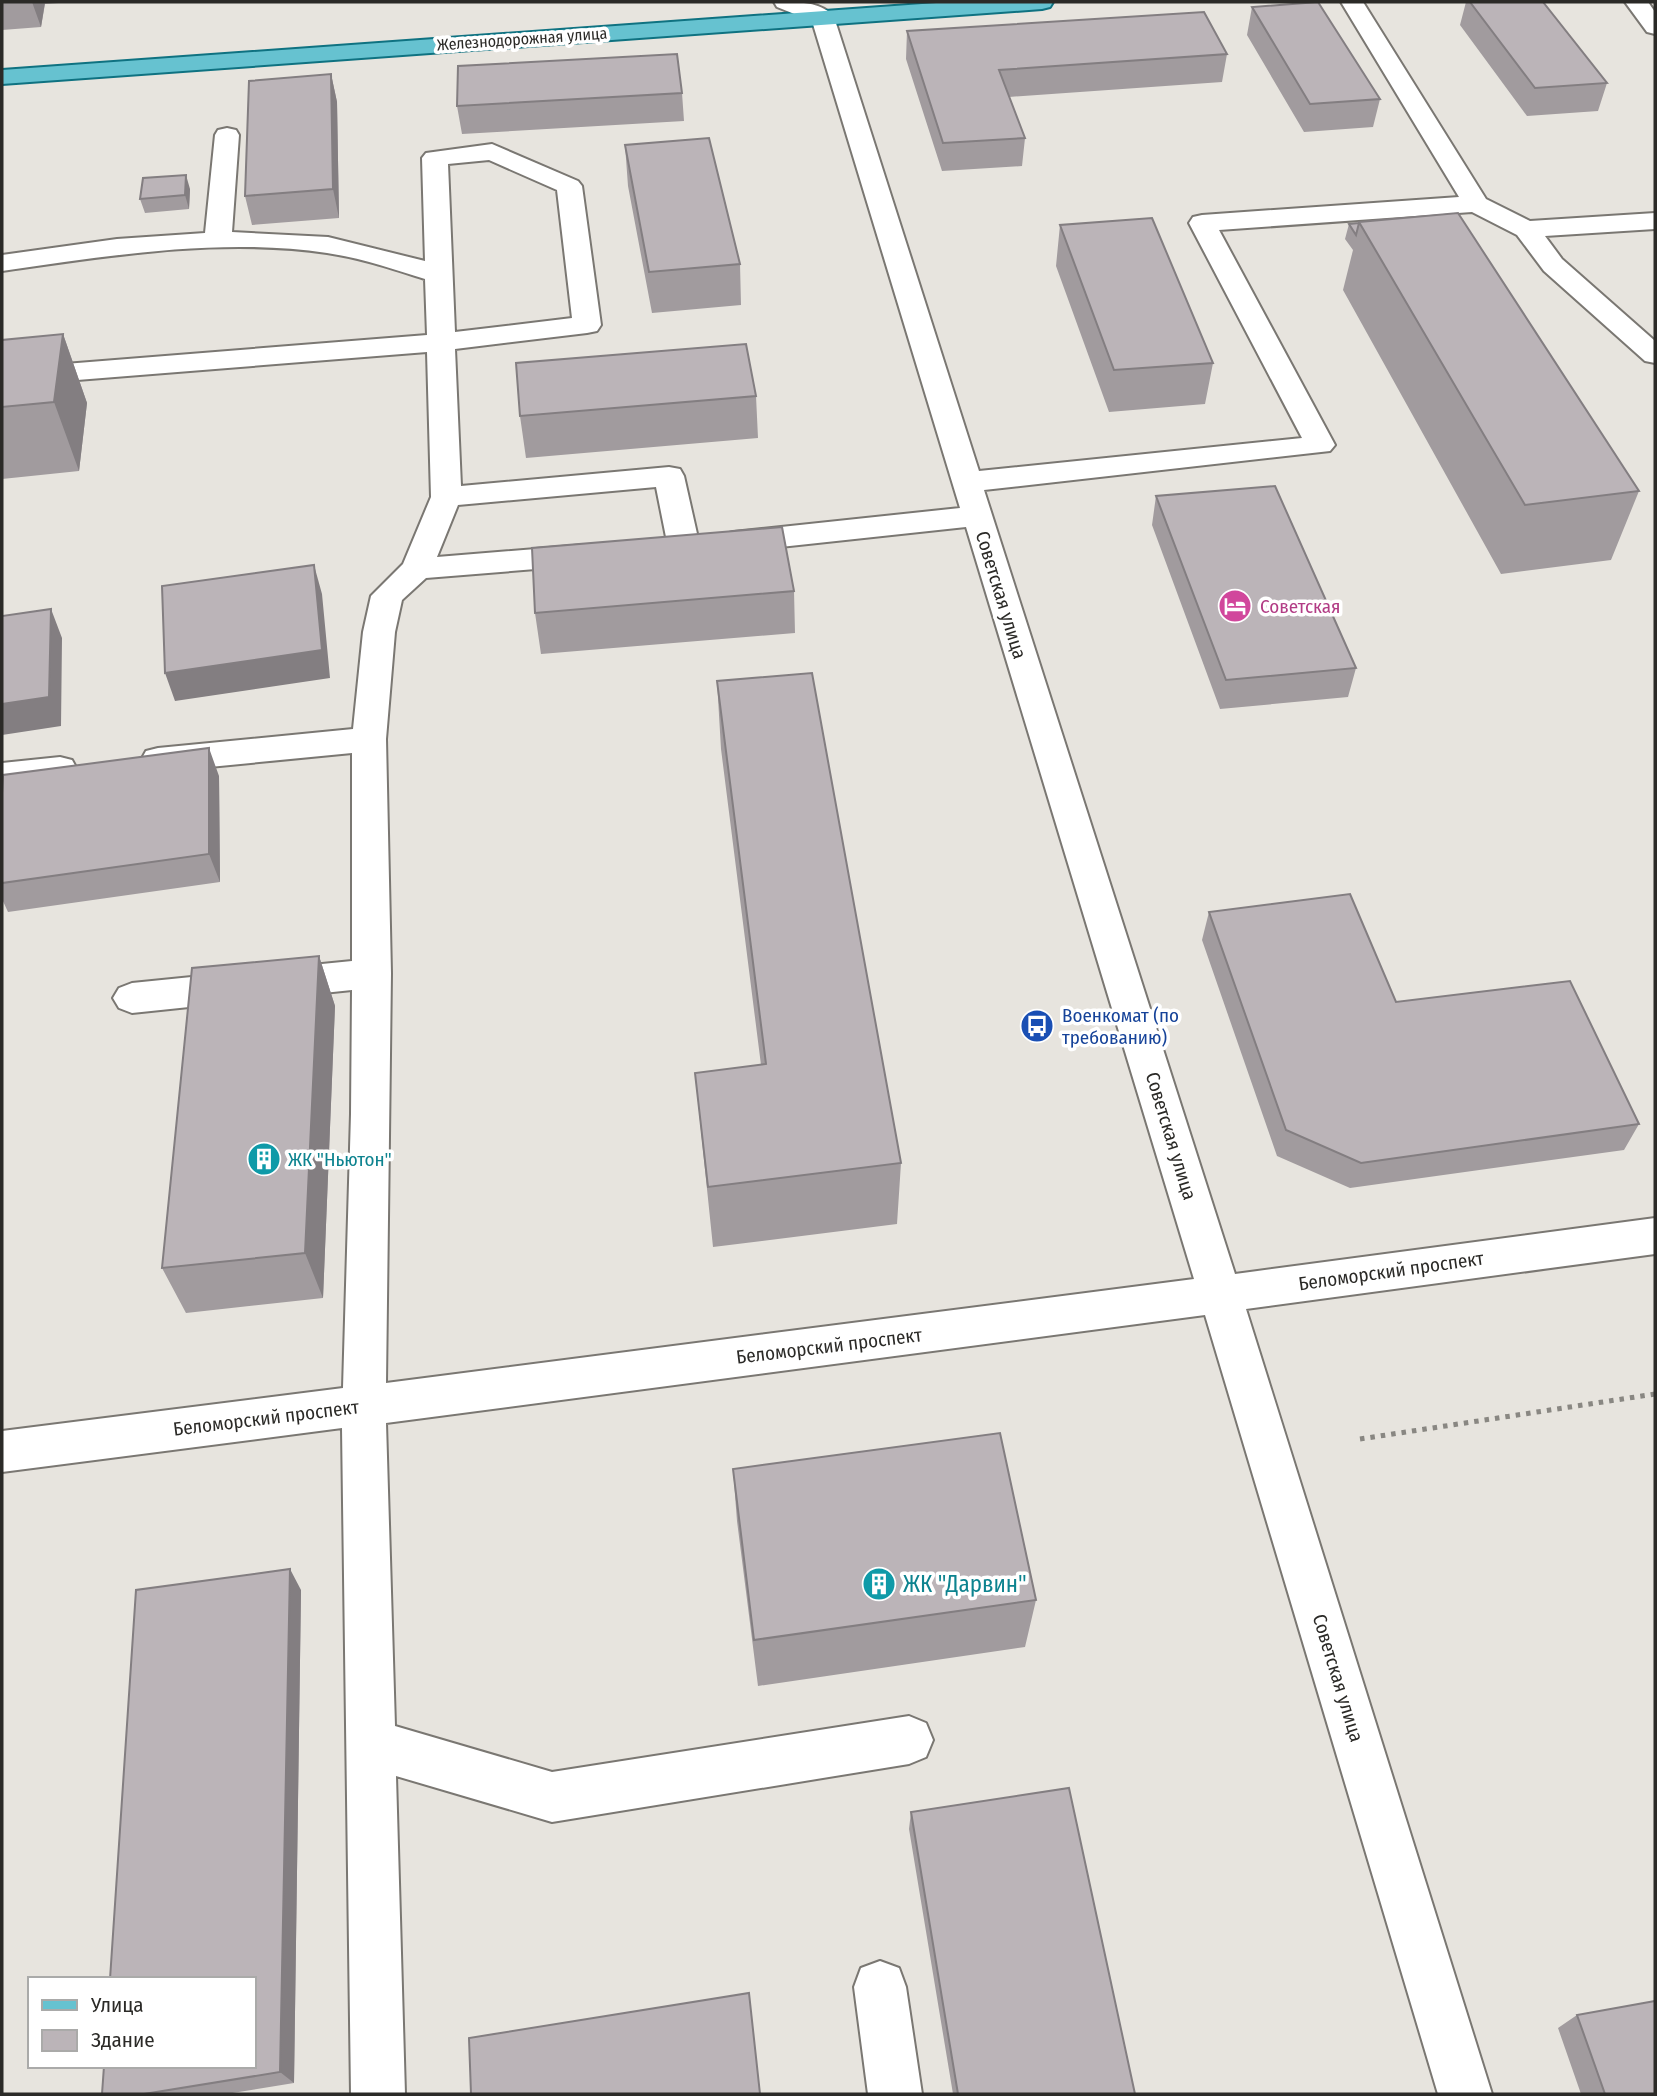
<svg xmlns="http://www.w3.org/2000/svg" width="1657" height="2096" viewBox="0 0 1657 2096" font-family="'Fira Sans Condensed',sans-serif">
<style>
.lines{fill:none;stroke-linecap:round;stroke-linejoin:round}
.minor-casing{stroke:#7a7772;stroke-width:4}
.major-casing{stroke:#0f7281;stroke-width:4}
.path{stroke:#898782;stroke-width:5;stroke-dasharray:4.5 6;stroke-linecap:butt}
.minor{fill:#fff;fill-rule:evenodd}
.major{fill:#66c2d0;fill-rule:evenodd}
.wall{fill:#a19b9e}
.shaded-wall{fill:#837e81}
.building{fill:#bbb4b8;stroke:#837e81;stroke-width:2}
.labels{text-anchor:middle;dominant-baseline:central;stroke-width:7;stroke-linejoin:round;paint-order:stroke}
.far-street-label{font-size:16px;fill:#2b2a27;stroke:#fff}
.street-label{font-size:19px;fill:#2b2a27;stroke:#fff}
.hotel-label{font-size:19px;fill:#b23c85;stroke:#fff;text-anchor:start}
.transit-label{font-size:19px;fill:#164399;stroke:#fff;text-anchor:start}
.culture-label{font-size:19px;fill:#0d838f;stroke:#fff;text-anchor:start}
.near-culture-label{font-size:23px;fill:#0d838f;stroke:#fff;text-anchor:start}
</style>
<rect width="100%" height="100%" fill="#e7e4de"/>
<g class="lines">
<defs>
<path id="minor" d="M774,2C792,2 821,0 834,17L979,471L1302,438L1189,223L1193,217L1202,215L1459,197L1341,2H1363L1486,199L1530,221L1655,213V229L1545,236L1562,259L1655,341V363L1645,361L1544,271L1517,235L1472,212L1219,230L1335,445L1330,451L984,490L1235,1274L1655,1218V1254L1246,1309L1492,2094H1438L1205,1315L386,1423L395,1726L552,1772L909,1716L926,1723L933,1740L926,1757L909,1764L552,1822L396,1776L405,2094H351L342,1428L2,1472V1431L343,1388L351,1114L352,990L132,1013L119,1008L113,998L119,988L132,983L352,961V753L158,772L146,769L141,760L146,751L158,748L353,729L363,632L371,596L403,564L431,497L427,352L2,386V369L427,335L425,279C393,269 361,258 327,253C219,237 108,256 2,271V255L117,239L205,233L215,135L218,130L227,128L236,130L239,135L232,232L328,237L425,261L422,158L426,153L492,144L578,181L582,186L601,325L597,331L587,333L455,349L461,486L669,467L680,469L684,476L700,547L695,554L684,557L673,554L668,547L656,487L458,505L437,557L585,545L596,548L601,555L596,562L585,565L426,578L402,600L395,632L386,739L391,973L386,1383L1194,1279L966,527L733,552L722,549L718,542L722,535L733,532L960,508L812,21L777,7ZM489,160L557,190L572,318L455,332L448,164Z
M1625,2H1648L1655,12V34L1647,32Z
M60,757L72,760L77,769L72,778L2,787V763Z
M880,1961L899,1968L906,1987L922,2094H868L854,1987L861,1968Z"/>
<path id="major" d="M950,2H1053L1050,7L1042,9L2,84V70Z"/>
</defs>
<use href="#minor" class="minor-casing"/>
<use href="#major" class="major-casing"/>
<path class="path" d="M1360,1439L1655,1394"/>
<use href="#minor" class="minor"/>
<use href="#major" class="major"/>
</g>
<path class="wall" d="M2,2H72L45,4L41,27L2,30Z
M1466,2H1543L1607,83L1598,111L1527,116L1460,25Z
M1252,7L1380,99L1373,127L1304,132L1247,35Z
M907,31L1227,54L1222,82L1009,97L1025,138L1022,166L942,171L906,59Z
M331,74L337,102L339,218L252,225L245,196Z
M682,93L684,121L462,134L457,106Z
M625,145L740,264L741,305L652,313L628,186Z
M190,189L189,209L145,213L140,199Z
M1359,223L1639,491L1611,560L1501,574L1343,290L1353,250L1345,239L1349,224Z
M1060,225L1213,363L1205,404L1109,412L1056,266Z
M63,334L87,403L79,471L2,479V340Z
M756,396L758,438L526,458L520,416Z
M1156,496L1356,668L1348,697L1220,709L1152,525Z
M794,591L795,633L541,654L535,613Z
M717,681L901,1163L897,1224L713,1247L695,1073L761,1065L721,749Z
M219,776L220,882L8,912L2,899V793Z
M1209,912L1396,1002L1639,1124L1624,1150L1350,1188L1277,1156L1202,940Z
M319,956L335,1006L323,1298L186,1313L162,1268Z
M733,1469L1036,1600L1025,1647L758,1686L737,1521Z
M301,1590L294,2083L226,2094H102Z
M911,1812L1135,2094H953L909,1829Z
M1577,2015L1655,2094H1581L1558,2028Z"/>
<path class="shaded-wall" d="M32,2H45L41,27Z
M331,74L337,102L339,218L333,189Z
M186,175L190,189L189,209L185,195Z
M63,334L87,403L79,471L54,402Z
M314,565L322,594L330,678L175,701L165,673Z
M51,609L62,638L61,726L2,735V704Z
M209,748L219,776L220,882L209,854Z
M319,956L335,1006L323,1298L305,1253Z
M290,1569L301,1590L294,2083L280,2072Z"/>
<path class="building" d="M1318,2L1380,99L1310,104L1252,7Z
M1470,2H1543L1607,83L1535,88Z
M1204,12L1227,54L999,70L1025,138L943,143L907,31Z
M677,54L682,93L457,106L458,66Z
M331,74L333,189L245,196L249,81Z
M709,138L740,264L649,272L625,145Z
M186,175L185,195L140,199L143,178Z
M1458,213L1639,491L1525,505L1359,222Z
M1152,218L1213,363L1114,370L1060,225Z
M1359,223L1356,235L1349,224Z
M63,334L54,402L2,407V340Z
M746,344L756,396L520,416L516,363Z
M1275,486L1356,668L1226,680L1156,496Z
M782,527L794,591L535,613L532,548Z
M314,565L322,650L165,673L162,586Z
M51,609L49,697L2,704V616Z
M812,673L901,1163L708,1187L695,1073L766,1064L717,681Z
M209,748V854L2,883V793L3,775Z
M1350,894L1396,1002L1570,981L1639,1124L1361,1163L1286,1130L1209,912Z
M319,956L305,1253L162,1268L192,968Z
M1000,1433L1036,1600L754,1640L733,1469Z
M290,1569L280,2072L144,2094H102L104,2066H254V1979H110L136,1590Z
M1069,1788L1135,2094H958L911,1812Z
M749,1993L760,2094H471L469,2038Z
M1655,2001V2094H1605L1577,2015Z"/>
<defs>
<symbol id="hotel-disc" viewBox="-11 -11 22 22"><circle r="9.5" fill="#d1479c" stroke="#fff"/><path d="M-6-4.5h1.5V1H6V5H4.5V3h-9V5H-6ZM-4 0a1.8 1.8 0 1 1 3.6 0ZM.5 0V-2.5h3Q6-2.5 6 0Z" fill="#fff"/></symbol>
<symbol id="bus-disc" viewBox="-11 -11 22 22"><circle r="9.5" fill="#1a4fb4" stroke="#fff"/><path d="M-5-6H5V4H4V6H2V4H-2V6H-4V4H-5ZM-3.5-4V0h7V-4ZM-3.5 1.2v1.5H-2V1.2ZM2 1.2v1.5H3.5V1.2Z" fill="#fff"/></symbol>
<symbol id="building-disc" viewBox="-11 -11 22 22"><circle r="9.5" fill="#0f9aa8" stroke="#fff"/><path d="M-4-6H4V6H1V3H-1V6H-4ZM-2.5-4.3h1.7v1.8h-1.7ZM.8-4.3h1.7v1.8H.8ZM-2.5-1h1.7V.8h-1.7ZM.8-1h1.7V.8H.8Z" fill="#fff"/></symbol>
</defs>
<g fill-rule="evenodd">
<use href="#hotel-disc" x="1216" y="587" width="38" height="38"/>
<use href="#bus-disc" x="1018" y="1007" width="38" height="38"/>
<use href="#building-disc" x="245" y="1140" width="38" height="38"/>
<use href="#building-disc" x="860" y="1565" width="38" height="38"/>
</g>
<g class="labels">
<g class="far-street-label">
<text transform="translate(522 39) rotate(-4)">Железнодорожная улица</text>
</g>
<g class="street-label">
<text transform="translate(1001 595) rotate(73)">Советская улица</text>
<text transform="translate(1171 1136) rotate(73)">Советская улица</text>
<text transform="translate(1391 1271) rotate(-8)">Беломорский проспект</text>
<text transform="translate(829 1346) rotate(-7)">Беломорский проспект</text>
<text transform="translate(266 1418) rotate(-7)">Беломорский проспект</text>
<text transform="translate(1338 1678) rotate(73)">Советская улица</text>
</g>
<g class="hotel-label">
<text x="1260" y="606">Советская</text>
</g>
<g class="transit-label">
<text x="1062" y="1015">Военкомат (по<tspan x="1062" dy="22">требованию)</tspan></text>
</g>
<g class="culture-label">
<text x="288" y="1159">ЖК "Ньютон"</text>
</g>
<g class="near-culture-label">
<text x="903" y="1584">ЖК "Дарвин"</text>
</g>
</g>
<rect width="1657" height="2096" fill="none" stroke="#2b2a27" stroke-width="7"/>
<rect x="28" y="1977" width="228" height="91" fill="#ffffff" stroke="#aaaaa9" stroke-width="2"/>
<rect x="42" y="2000" width="35" height="10" fill="#66c2d0" stroke="#aaaaa9" stroke-width="2"/>
<text x="91" y="2012" font-size="21" fill="#2b2a27">Улица</text>
<rect x="42" y="2030" width="35" height="21" fill="#bbb4b8" stroke="#aaaaa9" stroke-width="2"/>
<text x="91" y="2047" font-size="21" fill="#2b2a27">Здание</text>
</svg>
